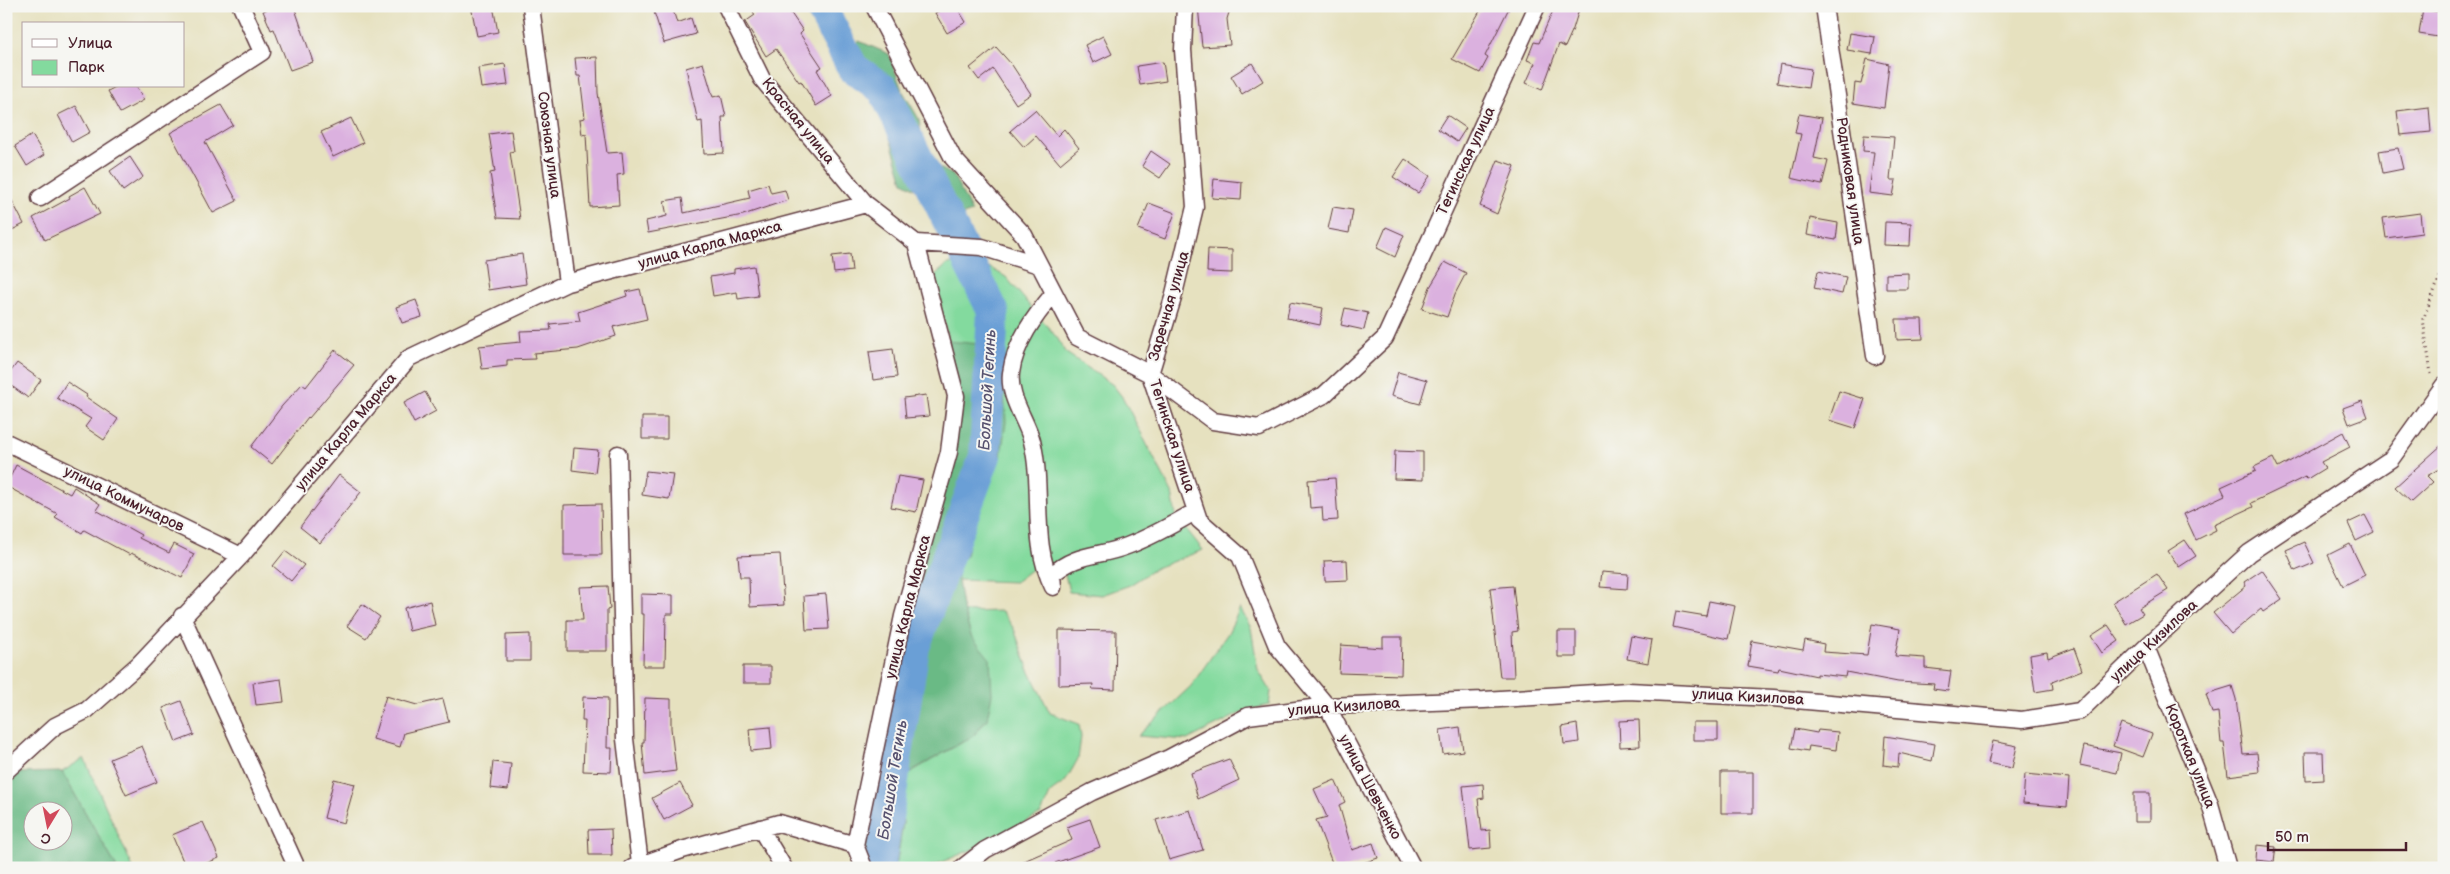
<svg xmlns="http://www.w3.org/2000/svg" width="2450" height="874" viewBox="0 0 2450 874" font-family="'Balsamiq Sans',sans-serif">
<style>
.green{fill:#83da9e;stroke:#667c64}
.forest{fill:#6aba85;stroke:#5a6c58;fill-rule:evenodd}
.lines{fill:none;stroke-linecap:round;stroke-linejoin:round}
.river{stroke:#6a9fd6;stroke-width:32}
.building{fill:#dbb1df}
.minor-casing{stroke:#613c41;stroke-width:19}
.path{stroke:#613c41;stroke-width:3;stroke-dasharray:1 4;stroke-linecap:butt}
.minor{stroke:#fff;stroke-width:16}
.labels{text-anchor:middle;dominant-baseline:central;stroke-width:4;stroke-linejoin:round;paint-order:stroke}
.street-label{font-size:15px;fill:#4a1f2b;stroke:#f6f6f2}
.water-label{font-size:16px;font-style:italic;fill:#57526f;stroke:#f6f6f2}
</style>
<rect width="100%" height="100%" fill="#f6f6f2"/>
<filter id="ink" filterUnits="userSpaceOnUse"><feTurbulence type="fractalNoise" baseFrequency=".02" numOctaves="2"/><feDisplacementMap in="SourceGraphic" scale="10" xChannelSelector="R" yChannelSelector="G"/><feConvolveMatrix kernelMatrix="1 2 1 2 8 2 1 2 1" color-interpolation-filters="sRGB"/></filter>
<filter id="wash" filterUnits="userSpaceOnUse"><feTurbulence type="fractalNoise" baseFrequency=".0096" numOctaves="4" result="noise"/><feDisplacementMap in="SourceGraphic" scale="20" xChannelSelector="R" yChannelSelector="G"/><feGaussianBlur stdDeviation="1.12" result="paint"/><feColorMatrix in="noise" values="0 0 0 0 0 0 0 0 0 0 0 0 0 0 0 0 0 1.4 0 .05"/><feComposite in="paint" operator="in"/></filter>
<g filter="url(#wash)">
<rect width="100%" height="100%" fill="#e6e1bf"/>
<path class="green" d="M948,264L987,266L1006,277L1058,339L1065,352L1113,385L1123,398L1172,493L1176,516L1203,550L1156,568L1130,585L1102,595L1069,592L1065,574L1042,561L1015,582L957,580L956,567L966,555L977,501L1001,456L948,341L934,276Z
M1240,608L1251,628L1258,670L1271,691L1269,705L1245,711L1187,740L1138,736L1191,686L1228,633Z
M1002,611L1014,629L1028,668L1050,713L1079,724L1081,737L1078,759L1065,782L1051,792L1041,814L983,845L927,868H889L896,866L903,823L899,793L911,772L973,736L987,719L971,636L964,612Z
M84,758L133,868H117L62,772Z"/>
<path class="forest" d="M859,41L889,54L902,90L919,119L925,160L953,175L972,212L938,224L926,195L903,182L881,108L862,82L851,50Z
M948,341L979,344L1003,378L1006,422L1001,456L977,501L966,555L956,567L962,606L971,636L990,659L992,694L987,719L973,736L910,772L899,793L903,823L896,866L864,868L855,845L949,452Z
M62,772L117,868H6V773ZM32,812H62V842H32Z"/>
<g class="lines">
<path class="river" d="M820,6L853,68L883,89L993,311L985,456L914,647L879,868"/>
</g>
<g id="blocks">
<path class="building" d="M275,6H294L313,62L290,70L274,29L271,30L263,11Z
M471,6H493L498,32L477,36Z
M750,6H786L803,31L800,34L822,67L817,70L832,96L816,106L801,81L799,82L776,49L766,56L745,22L755,15Z
M947,6H956L966,22L947,33L935,13Z
M1198,6H1231L1227,19L1230,45L1202,47Z
M1483,6H1510L1485,56L1488,58L1480,73L1452,59Z
M1555,6H1580L1573,29L1565,47L1559,44L1542,90L1526,83L1535,63L1527,60L1534,42L1539,43Z
M672,7L677,23L691,18L696,34L664,43L654,12Z
M2423,9L2444,13V38L2419,34Z
M1850,33L1875,37L1872,54L1847,50Z
M1103,36L1112,54L1093,63L1085,45Z
M996,47L1012,65L1031,94L1016,104L993,69L979,80L970,68Z
M597,57L598,93L607,153L622,152L624,174L617,175L619,205L590,207L586,134L582,135L580,119L585,118L580,76H577L575,58Z
M1867,59L1889,64L1884,108L1853,103L1855,83L1861,84Z
M1163,62L1166,81L1140,85L1137,66Z
M703,63L713,97L721,95L726,117H722L724,153L704,154L702,121L698,122L686,68Z
M1252,63L1263,81L1242,94L1231,76Z
M505,64L508,85L481,88L478,68Z
M1780,64L1811,69L1808,88L1777,83Z
M117,86H136L144,100L120,113L108,91Z
M221,105L233,125L205,142L237,201L213,213L170,133Z
M76,106L90,132L72,142L58,115Z
M2429,107L2431,132L2400,135L2397,111Z
M1035,110L1057,136L1064,129L1079,148L1060,164L1036,136L1024,147L1010,131Z
M1799,114L1822,118L1814,158L1828,161L1822,185L1791,178L1801,134L1795,133Z
M1447,115L1466,128L1457,142L1438,129Z
M351,118L363,143L333,157L321,132Z
M511,131L514,151L510,152L520,219L497,218L490,173L495,172L489,134Z
M32,135L44,155L27,166L15,146Z
M1864,135L1894,137L1890,180H1896L1893,196L1869,193L1874,152L1863,151Z
M2398,148L2403,169L2383,173L2379,151Z
M1151,151L1170,164L1160,178L1142,166Z
M130,157L143,177L123,191L110,171Z
M1405,159L1430,176L1418,193L1393,177Z
M1498,160L1515,166L1497,214L1480,206Z
M1214,179L1242,182L1241,200L1212,198Z
M768,184L771,193L785,190L788,200L743,215L648,233L646,221L667,216L664,201L682,198L684,213L750,198L748,190Z
M85,187L100,214L45,240L33,218L70,198L69,196Z
M6,189L24,224L6,233Z
M1149,203L1175,213L1165,239L1138,229Z
M1333,207L1353,210L1349,233L1328,229Z
M2420,213L2422,233L2386,238L2383,218Z
M1810,218L1838,223L1836,240L1807,235Z
M1885,222L1911,223L1910,246L1884,245Z
M1386,227L1404,235L1395,257L1377,248Z
M1208,249L1232,250V273L1207,272Z
M522,254L526,284L488,290L484,260Z
M850,254L852,271L834,273L832,256Z
M1445,262L1466,273L1455,294L1447,317L1422,309L1430,287Z
M754,266L758,296L738,299L737,292L713,296L710,277L734,273V269Z
M1818,271L1846,277L1842,294L1814,288Z
M1908,273V289H1886V274Z
M640,289L647,319L613,327L616,336L578,349L534,353L535,359L507,360V366L482,369L479,346L521,342L520,331L551,330L550,324L580,321L578,312L627,296L626,292Z
M416,300L422,317L402,323L396,307Z
M1290,302L1323,308L1320,325L1287,318Z
M1345,308L1368,313L1364,330L1341,325Z
M1896,319H1922L1923,339L1897,340Z
M893,349L897,377L873,380L869,352Z
M335,350L354,365L309,418L308,417L272,464L251,447L282,406L302,384L306,387Z
M17,363L41,380L28,398L6,382V378Z
M1398,372L1427,380L1420,404L1391,396Z
M67,382L87,395L86,397L118,419L104,440L85,427L91,419L57,398Z
M1839,391L1865,399L1855,428L1829,420Z
M425,392L436,411L414,423L404,403Z
M926,395L929,416L906,418L904,398Z
M2362,401L2368,417L2349,424L2343,408Z
M642,417H667V439H642Z
M2343,432L2350,447L2321,462L2325,468L2307,479L2305,477L2251,503L2253,507L2214,525L2216,530L2196,540L2184,514L2225,495L2221,487L2256,471L2254,467L2273,458L2278,468Z
M2444,443V466L2427,476L2433,482L2411,502L2395,487Z
M574,448L598,450L595,473L572,470Z
M1395,451L1423,452V480L1394,479Z
M16,465L70,494L74,487L100,504L96,510L141,535L139,538L169,553L174,544L194,554L182,578L131,553L130,555L84,530L82,533L55,517L58,514L6,486Z
M646,471L673,474L669,499L642,495Z
M339,475L361,492L320,543L300,527Z
M898,476L923,480L916,512L891,507Z
M1335,478L1338,520L1323,521L1322,507L1310,508L1308,480Z
M601,504L602,555H564V505Z
M2365,515L2374,532L2356,541L2348,523Z
M2185,540L2196,556L2179,567L2168,551Z
M2304,542L2314,563L2295,571L2286,550Z
M2350,544L2365,575L2343,586L2328,555Z
M285,551L304,565L291,581L273,566Z
M780,554L784,605L750,607L749,577H740L738,556Z
M1347,560L1348,580L1325,581L1324,561Z
M2262,570L2282,599L2263,612L2261,609L2231,634L2213,613L2246,586L2244,582Z
M1602,572L1628,574L1627,589L1600,587Z
M2157,574L2168,590L2139,608L2143,614L2126,624L2113,602Z
M608,586L610,609L607,610V651H567V620H583L580,587Z
M1513,586L1518,631L1512,632L1514,677H1500L1490,588Z
M641,594L673,595V614H666L665,666H643L644,614H641Z
M826,594L829,629L806,630L804,596Z
M430,601L435,625L409,631L404,608Z
M1709,601L1735,606L1728,639L1673,627L1676,611L1706,616Z
M362,604L380,617L366,638L347,626Z
M1872,624L1900,629L1895,656L1925,658V668L1951,671L1948,691L1933,689L1934,684L1898,682L1846,672L1845,677L1817,674V676L1779,668L1778,671L1748,666L1752,641L1803,650L1805,640L1824,644L1823,652L1867,655Z
M2108,625L2119,641L2102,653L2091,636Z
M1059,630L1116,631L1115,690L1092,689L1093,684L1059,685Z
M1558,631H1576V657H1558Z
M530,634V661H506V635Z
M1631,636L1652,640L1648,663L1627,659Z
M1383,637H1402L1401,675L1339,673L1341,645L1383,648Z
M2074,648L2082,670L2052,682L2053,689L2035,692L2030,655L2047,652L2048,658Z
M743,666H771V683H743Z
M281,679L284,702L256,705L253,683Z
M2232,686L2236,699L2243,754L2257,753L2259,772L2228,776L2224,743H2221L2218,712L2212,713L2206,694Z
M386,696L417,705L443,699L449,722L404,733L400,747L373,739Z
M583,697L608,698L607,748H612L611,772L583,771L585,721H582Z
M645,698L671,699V728L676,771L645,775L642,742H644Z
M181,701L194,735L176,742L163,708Z
M1639,720L1640,746L1620,747L1619,721Z
M1693,722H1718V740H1693Z
M2121,723L2152,734L2143,757L2113,746Z
M1577,724L1579,742L1564,744L1562,727Z
M770,727L772,749L751,751L749,729Z
M1460,727L1463,751L1443,754L1440,730Z
M1795,729L1817,733L1818,730L1838,732L1836,750L1809,746L1808,751L1791,748Z
M1885,736L1935,744L1932,761L1899,753L1898,767L1883,765Z
M1993,741L2017,746L2012,768L1988,763Z
M142,746L157,782L126,795L110,759Z
M2084,746L2121,753L2117,773L2080,765Z
M2305,752H2323L2324,780L2306,781Z
M1229,759L1239,780L1198,799L1191,773Z
M493,762L511,764L508,790L490,788Z
M1721,772H1753V813H1721Z
M2025,774L2069,778L2067,807L2023,803Z
M334,779L355,784L344,823L324,818Z
M1335,780L1345,802L1339,805L1352,850L1373,843L1378,858L1348,868H1334L1316,820L1327,817L1314,789Z
M680,783L692,805L664,820L652,798Z
M1483,784L1484,798L1478,799L1482,831L1490,830L1491,848L1470,850L1463,786Z
M2134,793H2150V822H2134Z
M1190,810L1203,850L1169,860L1156,820Z
M1090,819L1100,847L1055,863L1057,868H1008L1072,840L1067,827Z
M203,822L219,858L195,868H186L172,835Z
M611,829L612,855H589L588,830Z
M2257,845L2276,847L2274,862L2256,860Z"/>
</g>
</g>
<g filter="url(#ink)">
<use href="#blocks" fill-opacity="0" stroke="#613c41" stroke-width="1"/>
<g class="lines">
<defs>
<path id="minor" d="M531,6L567,283
M726,6L762,79L866,204L916,243L956,396L949,452L903,616L855,845
M874,6L953,158L1024,235L1077,337L1150,374L1213,421L1259,428L1324,395L1385,338L1537,6
M1824,6L1875,356
M40,198L262,52L241,6
M916,243L982,247L1039,265
M1054,293C1035,316 1015,342 1011,373C1008,397 1026,419 1032,441C1044,490 1030,542 1053,587L1052,575C1075,553 1099,557 1127,546C1151,537 1174,524 1196,511
M1150,374L1199,520L1240,556L1277,646L1327,706L1413,868
M1150,374L1173,298L1195,207L1183,50L1185,6
M6,442L241,556
M618,454L625,739L640,864
M182,616L297,868
M2146,647L2210,804L2228,868
M6,771L55,726L87,710L139,664L241,556L409,358L567,283L866,204
M760,828L784,868
M855,845L864,868
M632,868L682,850L779,823L855,845
M962,868L985,850L1092,792L1169,758L1248,716L1327,706L1484,700L1628,691L1773,698L2022,720L2080,711L2146,647L2249,553L2391,459L2444,385"/>
</defs>
<use href="#minor" class="minor-casing"/>
<path class="path" d="M2431,374L2423,319L2444,267"/>
<use href="#minor" class="minor"/>
</g>
</g>
<g class="labels">
<g class="street-label">
<text transform="translate(798 121) rotate(51)">Красная улица</text>
<text transform="translate(549 145) rotate(83)">Союзная улица</text>
<text transform="translate(1466 161) rotate(-65)">Тегинская улица</text>
<text transform="translate(1850 181) rotate(82)">Родниковая улица</text>
<text transform="translate(710 245) rotate(-15)">улица Карла Маркса</text>
<text transform="translate(1169 306) rotate(-74)">Заречная улица</text>
<text transform="translate(346 432) rotate(-50)">улица Карла Маркса</text>
<text transform="translate(1172 436) rotate(72)">Тегинская улица</text>
<text transform="translate(124 499) rotate(26)">улица Коммунаров</text>
<text transform="translate(908 607) rotate(-76)">улица Карла Маркса</text>
<text transform="translate(2154 641) rotate(-43)">улица Кизилова</text>
<text transform="translate(1748 697) rotate(3)">улица Кизилова</text>
<text transform="translate(1344 707) rotate(-4)">улица Кизилова</text>
<text transform="translate(2190 756) rotate(68)">Короткая улица</text>
<text transform="translate(1370 787) rotate(62)">улица Шевченко</text>
</g>
<g class="water-label">
<text transform="translate(988 390) rotate(-87)">Большой Тегинь</text>
<text transform="translate(893 780) rotate(-81)">Большой Тегинь</text>
</g>
</g>
<rect width="2450" height="874" fill="none" stroke="#f6f6f2" stroke-width="25"/>
<rect x="22" y="22" width="162" height="65" fill="#f6f6f2" stroke="#b1a0a2"/>
<rect x="32" y="39" width="25" height="8" fill="#ffffff" stroke="#b1a0a2"/>
<text x="68" y="48" font-size="15" fill="#4a1f2b">Улица</text>
<rect x="32" y="60" width="25" height="15" fill="#83da9e" stroke="#b1a0a2"/>
<text x="68" y="72" font-size="15" fill="#4a1f2b">Парк</text>
<g transform="translate(48 826) rotate(190)"><circle r="24" fill="#f6f6f2" stroke="#b1a0a2"/>
<path d="M0-4L9 19L0 12L-9 19Z" fill="#d1495b"/>
<text y="-8" font-size="14" font-weight="bold" text-anchor="middle" fill="#4a1f2b">С</text>
</g>
<path d="M2268 842v8h138v-8" fill="none" stroke="#4a1f2b" stroke-width="2.5"/>
<text x="2275" y="842" font-size="15" fill="#4a1f2b" stroke="#f6f6f2" stroke-width="4" paint-order="stroke">50 m</text>
</svg>
